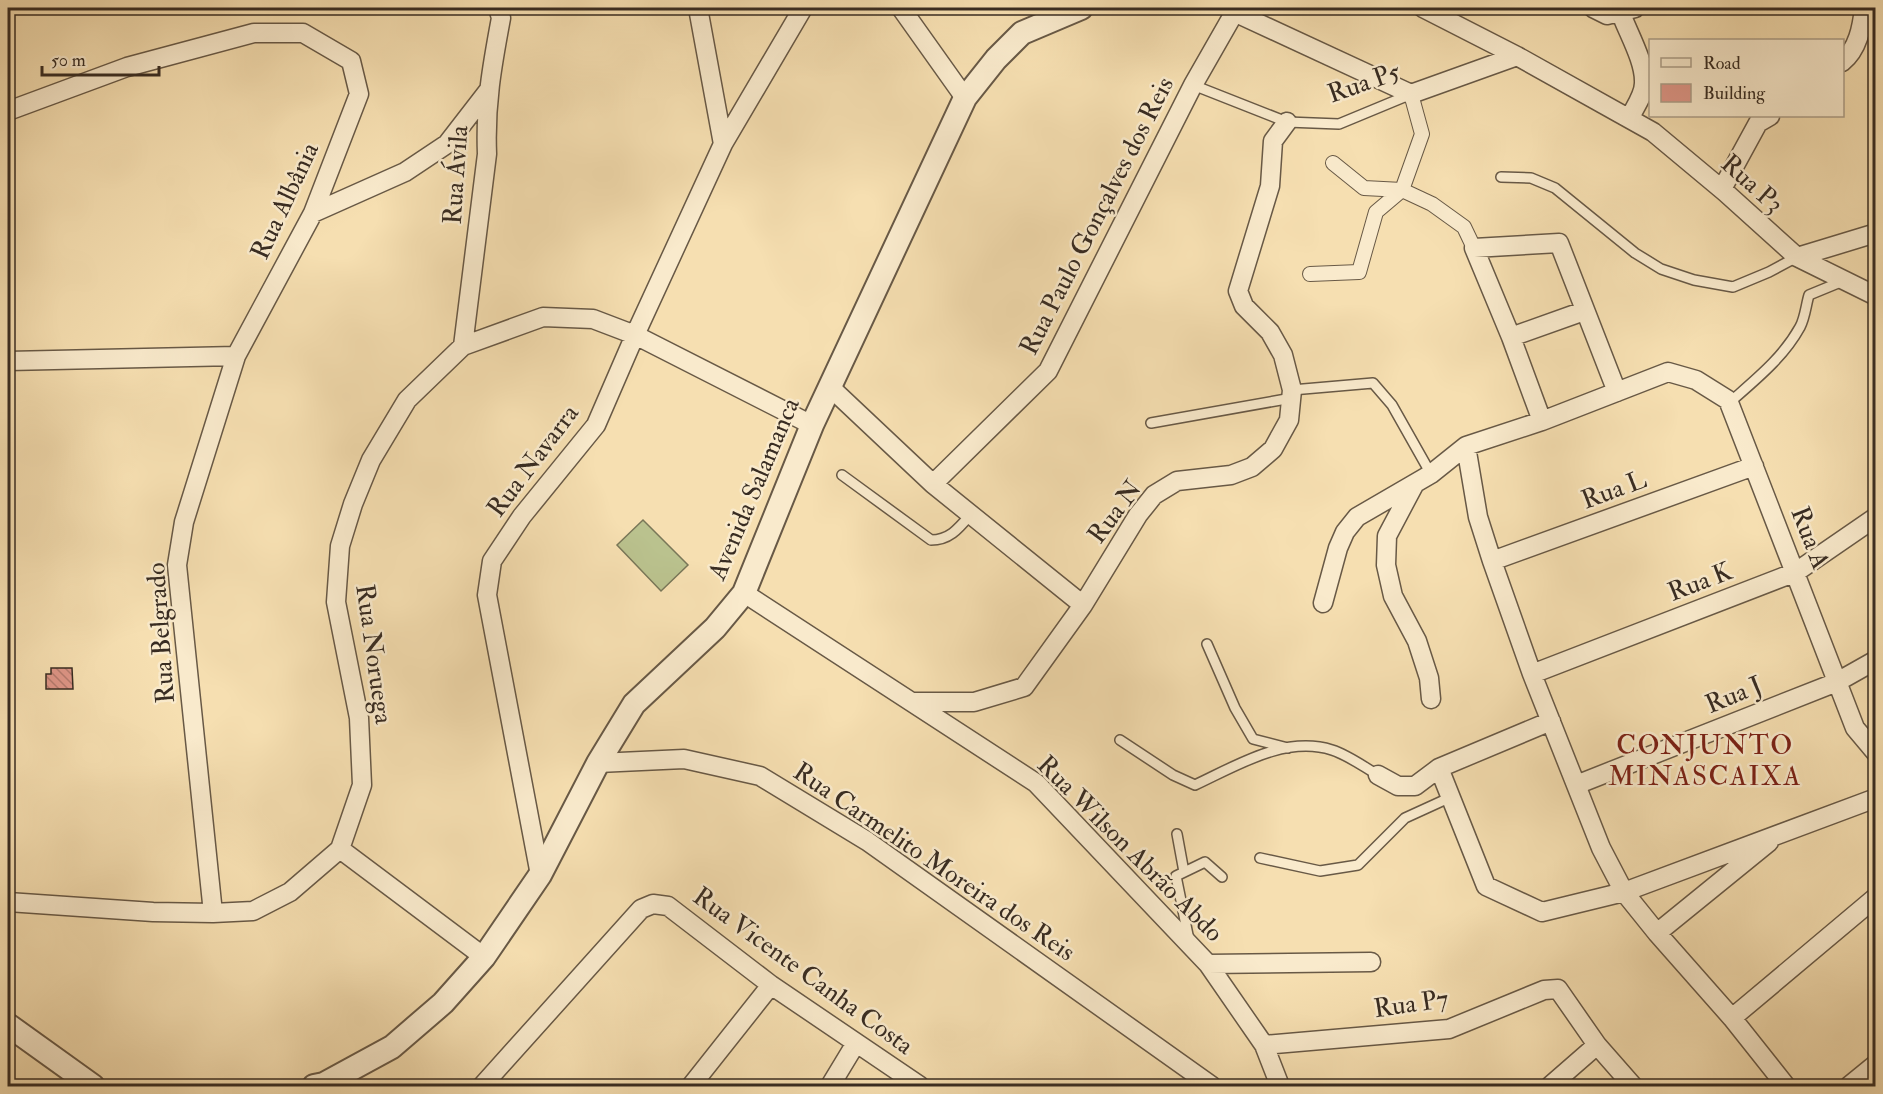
<svg xmlns="http://www.w3.org/2000/svg" width="1883" height="1094" viewBox="0 0 1883 1094" font-family="'IM FELL Double Pica',serif">
<style>
.pitch{fill:#bac28e;stroke:#797758;stroke-width:1.5}
.building{fill:url(#building-back-hatch);stroke:#382c22;stroke-width:1.5}
.lines{fill:none;stroke-linecap:round;stroke-linejoin:round}
.service-casing{stroke:#685946;stroke-width:12}
.pedestrian-casing{stroke:#685946;stroke-width:16}
.minor-casing{stroke:#685946;stroke-width:21}
.tertiary-casing{stroke:#685946;stroke-width:26}
.service{stroke:#f9eacc;stroke-width:9}
.pedestrian{stroke:#f9eacc;stroke-width:14}
.minor{stroke:#f9eacc;stroke-width:18}
.tertiary{stroke:#f9eacc;stroke-width:22}
.labels{text-anchor:middle;dominant-baseline:central;stroke-width:5;stroke-linejoin:round;paint-order:stroke}
.street-label{font-size:26px;fill:#382c22;stroke:#f9eacc}
.neighbourhood-label{font-size:27px;letter-spacing:1.5px;fill:#7a1f14;stroke:#f9eacc}
</style>
<defs>
<pattern id="building-back-hatch" width="6" height="6" patternUnits="userSpaceOnUse" patternTransform="scale(1.5)"><rect width="6" height="6" fill="#df9688"/><path d="M-1 5l2 2M0 0l6 6M5-1l2 2" fill="none" stroke="#b67b6f"/></pattern>
</defs>
<rect width="100%" height="100%" fill="#f6dfb1"/>
<filter id="stains"><feTurbulence type="fractalNoise" baseFrequency=".00333" numOctaves="4"/><feColorMatrix values="0 0 0 0 .2 0 0 0 0 .09 0 0 0 0 .02 0 0 0 .5 -.17"/></filter>
<radialGradient id="worn" r=".72"><stop offset=".6" stop-color="#630" stop-opacity="0"/><stop offset="1" stop-color="#630" stop-opacity=".3"/></radialGradient>
<path class="pitch" d="M643,520L688,565L661,591L617,545Z"/>
<path class="building" d="M51,668H72L73,689H46V674H51Z"/>
<g class="lines">
<defs>
<path id="service" d="M1193,85L1287,122L1339,124L1409,95
M1501,177L1531,178L1555,188L1635,253L1661,269L1694,280L1733,287L1769,272L1797,257
M1292,390L1373,383L1392,405L1431,474
M1729,403C1755,380 1783,358 1800,327C1805,318 1806,305 1809,295L1843,281
M1151,423L1292,398
M842,475L931,540C950,540 959,528 971,514
M1207,644L1235,708L1253,739L1288,748
M1120,740L1173,775L1195,785C1236,766 1285,735 1332,750C1348,755 1364,767 1378,775
M1177,834L1184,872
M1260,858L1320,871L1358,865L1405,818L1451,797
M1189,940L1176,876L1205,862L1222,877"/>
<path id="pedestrian" d="M1411,94L1422,134L1402,190L1432,204L1464,227L1474,248
M1310,274L1359,272L1376,212L1402,190L1364,188L1333,163"/>
<path id="minor" d="M698,8L723,144
M901,8L965,98
M1423,8L1517,56L1653,132L1725,192L1797,257L1876,296
M1593,8L1607,15L1635,8
M1619,8C1626,30 1645,60 1644,83C1644,95 1635,107 1630,117
M1234,12L1411,94L1517,56
M1842,62C1858,49 1862,27 1864,8
M8,111L127,67L254,33H303L351,61L359,94L313,213L236,356L184,522L177,565L213,913
M1722,189L1758,123L1770,116
M313,213L405,172L447,144L488,91
M1797,257L1876,233
M1511,337L1584,311
M463,346L487,154C485,105 492,66 501,18L498,8
M8,361L236,356
M830,387L933,484L1083,605
M1542,421L1511,337L1474,248L1559,243L1617,392
M1466,446L1478,517L1492,561L1532,674L1601,848L1624,892L1657,933L1732,1018L1786,1086
M933,484L1048,371L1193,85L1237,8
M1414,485L1387,536L1386,565L1393,596L1417,641L1429,678L1431,699
M1492,561L1754,466
M744,593L1036,783L1208,964L1264,1045L1280,1086
M1323,603L1338,548L1345,532L1357,517L1431,474L1466,446L1542,421L1668,372L1696,380L1728,400L1855,728L1876,753
M1532,674L1796,572L1876,517
M913,702H974L1024,687L1083,605L1138,515L1154,495L1177,481L1231,475L1252,467L1273,449L1289,420L1292,390L1283,355L1270,332L1244,306L1238,291L1270,186L1273,141L1287,122
M598,763L684,759L760,776L867,841L1212,1086
M1439,768L1486,886L1542,912L1624,892L1876,798
M1378,775L1398,786H1415L1439,768L1551,721
M1576,785L1837,682L1876,660
M340,849L484,957
M540,875L487,595L492,561L522,516L596,425L635,335L723,144L803,8
M8,902L153,912L213,913L253,911L290,892L340,849L362,785L359,718L336,602L340,546L353,504L371,460L407,400L463,346L543,317L593,319L635,335L812,425
M1657,933L1769,842
M1208,964L1371,962
M1732,1018L1876,897
M1264,1045L1449,1029L1544,990L1558,989L1597,1045L1633,1086
M482,1086L641,909L653,904L668,906L771,985L920,1086
M691,1086L771,985
M830,1086L856,1043
M1550,1086L1597,1045
M1849,1086L1876,1064"/>
<path id="tertiary" d="M8,1025L93,1086
M314,1086L324,1084L392,1047L443,1003L484,957L540,875L598,763L634,704L715,628L744,593L812,425L965,98L996,59L1022,33L1081,8"/>
</defs>
<use href="#service" class="service-casing"/>
<use href="#pedestrian" class="pedestrian-casing"/>
<use href="#minor" class="minor-casing"/>
<use href="#tertiary" class="tertiary-casing"/>
<use href="#service" class="service"/>
<use href="#pedestrian" class="pedestrian"/>
<use href="#minor" class="minor"/>
<use href="#tertiary" class="tertiary"/>
</g>
<g class="labels">
<g class="street-label">
<text transform="translate(1364 83) rotate(-19)">Rua P5</text>
<text transform="translate(456 175) rotate(-86)">Rua Ávila</text>
<text transform="translate(1752 184) rotate(42)">Rua P3</text>
<text transform="translate(285 201) rotate(-65)">Rua Albânia</text>
<text transform="translate(1097 216) rotate(-63)">Rua Paulo Gonçalves dos Reis</text>
<text transform="translate(533 461) rotate(-53)">Rua Navarra</text>
<text transform="translate(754 489) rotate(-67)">Avenida Salamanca</text>
<text transform="translate(1614 490) rotate(-20)">Rua L</text>
<text transform="translate(1115 512) rotate(-53)">Rua N</text>
<text transform="translate(1810 538) rotate(69)">Rua A</text>
<text transform="translate(1700 582) rotate(-21)">Rua K</text>
<text transform="translate(161 633) rotate(-94)">Rua Belgrado</text>
<text transform="translate(374 654) rotate(82)">Rua Noruega</text>
<text transform="translate(1734 695) rotate(-22)">Rua J</text>
<text transform="translate(1130 849) rotate(45)">Rua Wilson Abrão Abdo</text>
<text transform="translate(934 862) rotate(34)">Rua Carmelito Moreira dos Reis</text>
<text transform="translate(803 971) rotate(36)">Rua Vicente Canha Costa</text>
<text transform="translate(1411 1004) rotate(-8)">Rua P7</text>
</g>
<g class="neighbourhood-label">
<text x="1705" y="745">CONJUNTO<tspan x="1705" dy="31">MINASCAIXA</tspan></text>
</g>
</g>
<rect width="1883" height="1094" fill="none" stroke="#f6dfb1" stroke-width="30"/>
<rect x="9" y="9" width="1865" height="1076" fill="none" stroke="#382c22" stroke-width="3"/>
<rect x="15" y="15" width="1853" height="1064" fill="none" stroke="#382c22" stroke-width="1.5"/>
<rect x="1649" y="39" width="195" height="78" fill="#f9eacc" stroke="#ac9e88" stroke-width="1.5"/>
<rect x="1661" y="58" width="30" height="9" fill="#f9eacc" stroke="#ac9e88" stroke-width="1.5"/>
<text x="1703" y="69" font-size="18" fill="#382c22">Road</text>
<rect x="1661" y="84" width="30" height="18" fill="#df9688" stroke="#ac9e88" stroke-width="1.5"/>
<text x="1703" y="99" font-size="18" fill="#382c22">Building</text>
<path d="M42 66v9h117v-9" fill="none" stroke="#382c22" stroke-width="3"/>
<text x="51" y="66" font-size="18" fill="#382c22" stroke="#f9eacc" stroke-width="4.5" paint-order="stroke">50 m</text>
<rect width="100%" height="100%" filter="url(#stains)"/>
<rect width="100%" height="100%" fill="url(#worn)"/>
</svg>
